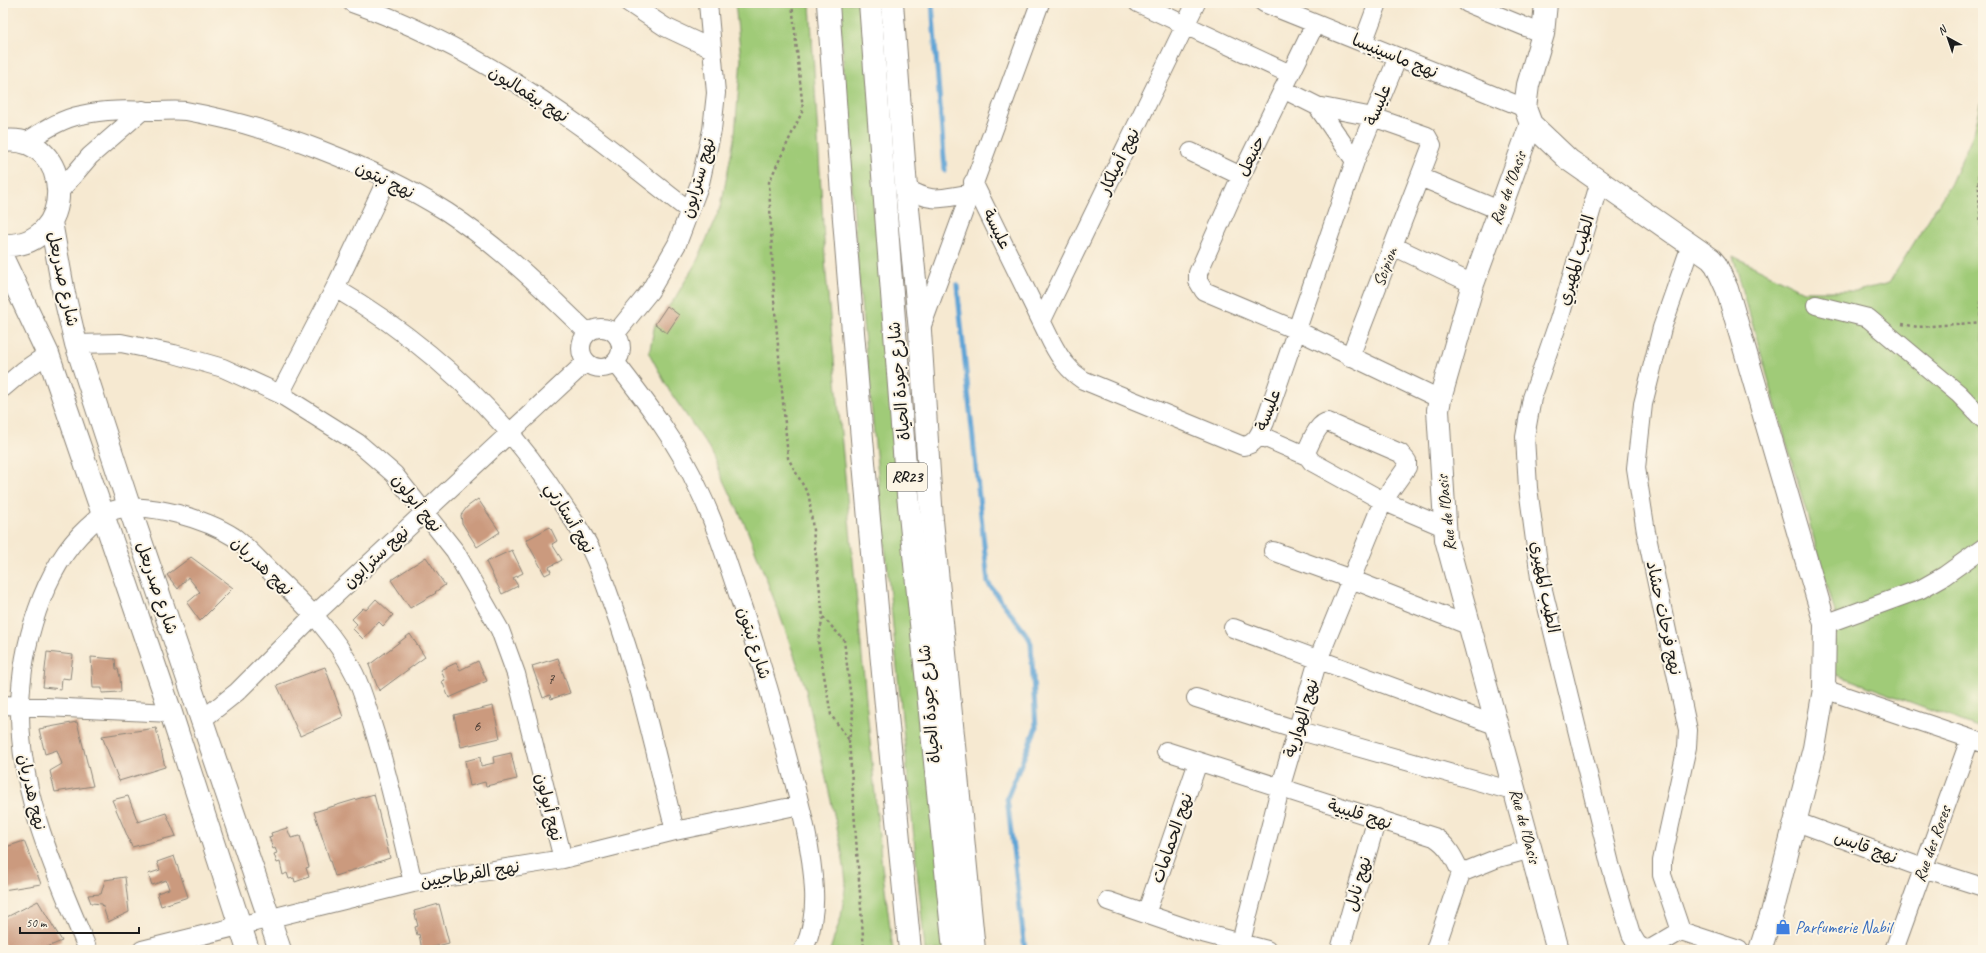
<svg xmlns="http://www.w3.org/2000/svg" width="1986" height="953" viewBox="0 0 1986 953" font-family="Caveat,'Playpen Sans Arabic',sans-serif">
<style>
.green{fill:#a0cb78;stroke:#5e744a}
.lines{fill:none;stroke-linecap:round;stroke-linejoin:round}
.stream{stroke:#61a4d5;stroke-width:5}
.building{fill:#cb9a7e}
.street-casing{stroke:#898276;stroke-width:20}
.secondary-casing{stroke:#898276;stroke-width:24}
.highway-casing{stroke:#898276;stroke-width:24}
.path{stroke:#898276;stroke-width:2.5;stroke-dasharray:3 3;stroke-linecap:butt}
.street{stroke:#fff;stroke-width:18}
.secondary{stroke:#fff;stroke-width:22}
.highway{stroke:#fff;stroke-width:22}
.labels{text-anchor:middle;dominant-baseline:central;stroke-width:4;stroke-linejoin:round;paint-order:stroke}
.number-label{font-size:15px;fill:#483c34}
.shield{fill:#fcf5e5;stroke:#5f5d58;stroke-width:1}
.shield-label{font-size:16px;font-weight:bold;fill:#1c1c1c}
.street-label{font-size:17px;fill:#1c1c1c;stroke:#fcf5e5}
.shop-label{font-size:17px;fill:#366cbe;stroke:#fcf5e5;text-anchor:start}
</style>
<rect width="100%" height="100%" fill="#fcf5e5"/>
<filter id="ink" filterUnits="userSpaceOnUse"><feTurbulence type="fractalNoise" baseFrequency=".025" numOctaves="2"/><feDisplacementMap in="SourceGraphic" scale="8" xChannelSelector="R" yChannelSelector="G"/><feConvolveMatrix kernelMatrix="1 2 1 2 8 2 1 2 1" color-interpolation-filters="sRGB"/></filter>
<filter id="wash" filterUnits="userSpaceOnUse"><feTurbulence type="fractalNoise" baseFrequency=".012" numOctaves="4" result="noise"/><feDisplacementMap in="SourceGraphic" scale="16" xChannelSelector="R" yChannelSelector="G"/><feGaussianBlur stdDeviation="0.9" result="paint"/><feColorMatrix in="noise" values="0 0 0 0 0 0 0 0 0 0 0 0 0 0 0 0 0 1.4 0 .05"/><feComposite in="paint" operator="in"/></filter>
<g filter="url(#wash)">
<rect width="100%" height="100%" fill="#f6e9d1"/>
<path class="green" d="M735,3H810L826,274L881,858L893,950H830L841,917L846,882L841,845L805,686L777,607L746,527L709,448L670,392L649,353L655,324L675,298L697,261L721,206L735,134L741,59Z
M839,3H865L950,950H925L858,272Z
M1983,97V729L1829,672L1838,623L1733,256L1803,291H1857L1889,283L1950,185L1974,132Z"/>
<g class="lines">
<path class="stream" d="M932,3L945,171
M957,285L988,583L1029,638L1031,644L1036,728L1007,798L1025,950"/>
</g>
<g id="blocks">
<path class="building" d="M667,306L679,315L667,333L655,324Z
M478,499L500,532L477,547L462,523L461,515L467,507Z
M550,527L557,541L552,544L562,560L549,567L551,572L545,575L526,540Z
M512,550L523,573L513,578L518,586L502,594L486,562Z
M191,557L233,588L200,621L187,603L200,592L188,577L178,589L167,575Z
M426,557L445,585L435,592L436,593L410,608L391,580Z
M376,599L393,615L383,626L379,622L363,639L353,629L357,624L352,619L363,608L366,610Z
M410,634L425,657L379,691L369,665Z
M47,652L73,655L70,679L62,678L61,689L43,687Z
M91,657L115,659L116,669H118L120,677L121,692L102,693V688H93Z
M558,658L570,693L551,699L550,695L543,698L532,666Z
M478,661L487,681L449,698L442,681L445,680L441,670L456,663L460,670Z
M325,667L343,717L300,736L277,685Z
M493,706L500,738L461,747L454,715Z
M77,722L93,786L55,792L50,771L62,764L57,750L45,754L39,729Z
M156,728L165,767L119,781L102,736Z
M511,753L517,779L486,786L485,782L470,786L465,761L480,757L481,766L494,763L493,757Z
M374,794L390,858L335,876L314,812Z
M128,796L138,822L166,813L176,836L132,847L112,800Z
M287,828L291,838L300,836L309,867L306,868L309,877L295,882L294,878L289,879L287,873L283,875L280,862L277,863L274,854L277,853L275,848L273,849L269,837L272,836L271,833Z
M24,841L41,884L3,890V848Z
M174,856L188,897L161,906L157,893L169,889L166,880L152,885L148,874L160,870L157,862Z
M125,877L129,912L108,922L102,904L91,903L88,895L101,894L105,880Z
M38,901L62,941L40,950H6L3,942V919Z
M439,904L449,943L422,950L419,934L417,935L415,927L418,926L414,911Z"/>
</g>
</g>
<g filter="url(#ink)">
<use href="#blocks" fill-opacity="0" stroke="#898276" stroke-width="1"/>
<g class="lines">
<defs>
<path id="street" d="M352,3C433,31 515,79 584,129C620,155 654,184 690,211
M629,3L665,27L712,49
M1138,3L1290,74
M1264,3L1525,108
M1467,3L1543,34
M1315,24L1241,176L1198,273V281L1204,291L1296,330L1440,399
M1363,43L1378,3
M1283,89L1317,106L1373,117L1427,136L1432,145L1350,357
M1317,106L1355,161
M24,143C42,132 60,119 81,115C105,109 129,110 154,111C164,111 176,110 186,111C270,126 374,166 447,212C499,246 543,289 587,332
M1191,152L1241,176
M1420,177L1499,210
M1600,181L1559,320L1532,398L1525,437L1528,488L1540,578L1610,864L1631,934L1637,944L1644,949L1652,948L1681,931
M973,182L1052,343C1060,358 1068,370 1083,380L1243,446C1256,445 1260,433 1265,422L1355,161L1398,57
M906,188C934,204 939,198 969,194
M60,191L90,156L143,110
M1691,245L1662,328L1643,404L1636,468L1646,532L1688,730L1687,747L1662,861V875L1681,931L1739,950
M1393,246L1473,284
M335,288C427,342 503,412 561,502C571,517 583,533 591,550C600,568 606,587 613,606C640,679 656,756 675,831
M1816,305L1868,318L1959,394L1983,419
M1042,320L1196,3
M581 348a20 20 0 1 1 40 0a20 20 0 1 1-40 0Z
M921,328L1040,3
M616,333L650,291L677,244L700,183L712,130L716,93L708,3
M76,344L121,343L174,354L223,368L280,394L358,443L394,474L455,551L500,630L516,674L563,859
M616,363C647,403 678,443 699,490C715,523 726,558 738,594C756,646 772,698 786,752C798,797 812,844 814,891C815,909 812,934 803,950
M3,388L23,371L48,354
M280,394L335,288L387,179
M1259,435L1307,456
M1273,551L1351,579L1470,626
M1825,624L1921,589L1944,576L1983,548
M1233,628L1498,726
M1824,689L1983,743
M1196,698L1297,730L1516,792
M3,705L171,713
M203,719L237,692L314,615L586,362
M1166,751L1434,837C1448,845 1454,858 1461,873L1435,950
M1794,821L1923,868L1983,887
M1461,873L1498,858L1532,849
M1108,901L1195,931L1267,950
M1146,914L1198,762
M1241,942L1280,789L1318,660L1383,501L1407,467V461L1400,453L1328,422C1317,423 1311,443 1306,452L1309,458L1312,462L1383,501L1444,527
M88,950C55,871 19,796 20,708C21,648 42,569 88,527C93,523 98,517 103,514C126,503 154,508 178,514C197,519 217,526 234,537C250,549 263,565 278,579C307,607 336,636 354,673C363,691 368,711 374,730C390,781 401,832 413,883
M142,950L413,883L563,859L675,831L800,805
M1340,950L1377,818
M1894,950L1970,739"/>
<path id="secondary" d="M892,3L906,188L920,331L932,520L974,950
M1546,3L1543,34L1528,85L1525,108L1531,124L1569,160L1711,259L1716,265L1727,289L1825,624L1824,689L1814,748L1772,913L1760,950
M1531,124L1473,284L1440,399L1438,410L1446,539L1558,950
M3,141C74,132 79,249 3,245
M51,222L64,294L76,344L129,506L280,950
M3,259L48,354L171,713L248,950"/>
<path id="highway" d="M828,3C850,319 878,635 910,950
M870,3L905,465L954,950"/>
</defs>
<use href="#street" class="street-casing"/>
<use href="#secondary" class="secondary-casing"/>
<use href="#highway" class="highway-casing"/>
<path class="path" d="M792,3L803,110L769,182L774,300L788,458L809,496L823,617L818,641L831,715L849,740
M1980,322C1981,299 1983,275 1982,251C1981,208 1974,163 1983,119
M1902,324L1918,327L1983,322
M823,617L844,640L853,716L849,740L864,950"/>
<use href="#street" class="street"/>
<use href="#secondary" class="secondary"/>
<use href="#highway" class="highway"/>
</g>
</g>
<defs>
<symbol id="shop-bare" viewBox="-9 -9 18 18"><path d="M-5-2.5h2.3a2.7 3.5 0 0 1 5.4 0H5L5.5 6h-11ZM-1.5-2.5h3a1.5 2.3 0 0 0-3 0Z" fill="#3f7fe0" stroke="#fcf5e5" stroke-width="2.5" paint-order="stroke"/></symbol>
</defs>
<g fill-rule="evenodd">
<use href="#shop-bare" x="1772" y="916" width="22" height="22"/>
</g>
<g class="labels">
<g class="number-label">
<text x="551" y="679">7</text>
<text x="477" y="726">6</text>
</g>
<rect class="shield" x="887" y="463" width="40" height="28" rx="3"/>
<g class="shield-label">
<text x="907" y="477">RR23</text>
</g>
<g class="street-label">
<text transform="translate(1395 56) rotate(22)">نهج ماسينيسا</text>
<text transform="translate(529 94) rotate(32)">نهج بيقماليون</text>
<text transform="translate(1378 105) rotate(-68)">عليسة</text>
<text transform="translate(1251 156) rotate(-64)">حنبعل</text>
<text transform="translate(1119 161) rotate(-64)">نهج أميلكار</text>
<text transform="translate(698 178) rotate(-74)">نهج سترابون</text>
<text transform="translate(385 180) rotate(26)">نهج نبتون</text>
<text transform="translate(1508 188) rotate(-70)">Rue de l'Oasis</text>
<text transform="translate(997 229) rotate(64)">عليسة</text>
<text transform="translate(1576 260) rotate(-74)">الطيب المهيري</text>
<text transform="translate(1385 267) rotate(-69)">Scipion</text>
<text transform="translate(63 279) rotate(78)">شارع صدربعل</text>
<text transform="translate(899 381) rotate(-95)">شارع جودة الحياة</text>
<text transform="translate(1268 410) rotate(-69)">عليسة</text>
<text transform="translate(417 503) rotate(51)">نهج أبولون</text>
<text transform="translate(1446 513) rotate(-96)">Rue de l'Oasis</text>
<text transform="translate(570 518) rotate(59)">نهج أستارتي</text>
<text transform="translate(376 557) rotate(-43)">نهج سترابون</text>
<text transform="translate(262 566) rotate(43)">نهج هدريان</text>
<text transform="translate(1545 587) rotate(79)">الطيب المهيري</text>
<text transform="translate(157 588) rotate(71)">شارع صدربعل</text>
<text transform="translate(1664 618) rotate(78)">نهج فرحات حشاد</text>
<text transform="translate(754 643) rotate(72)">شارع نبتون</text>
<text transform="translate(929 704) rotate(-95)">شارع جودة الحياة</text>
<text transform="translate(1301 718) rotate(-73)">نهج الهوارية</text>
<text transform="translate(32 792) rotate(77)">نهج هدريان</text>
<text transform="translate(549 807) rotate(76)">نهج أبولون</text>
<text transform="translate(1360 814) rotate(17)">نهج قليبية</text>
<text transform="translate(1525 826) rotate(75)">Rue de l'Oasis</text>
<text transform="translate(1172 838) rotate(-71)">نهج الحمامات</text>
<text transform="translate(1932 844) rotate(-70)">Rue des Roses</text>
<text transform="translate(1866 847) rotate(20)">نهج قابس</text>
<text transform="translate(470 874) rotate(-9)">نهج القرطاجيين</text>
<text transform="translate(1358 884) rotate(-74)">نهج نابل</text>
</g>
<g class="shop-label">
<text x="1795" y="927">Parfumerie Nabil</text>
</g>
</g>
<rect width="1986" height="953" fill="none" stroke="#fcf5e5" stroke-width="16"/>
<g transform="translate(1948 38) rotate(320)" stroke="#fcf5e5" stroke-width="3" paint-order="stroke">
<path d="M0-3L7 15L0 10L-7 15Z" fill="#1c1c1c"/>
<text y="-6" font-size="11" font-weight="bold" text-anchor="middle" fill="#1c1c1c">N</text>
</g>
<path d="M20 927v6h119v-6" fill="none" stroke="#1c1c1c" stroke-width="2"/>
<text x="26" y="927" font-size="12" fill="#1c1c1c" stroke="#fcf5e5" stroke-width="3" paint-order="stroke">50 m</text>
</svg>
